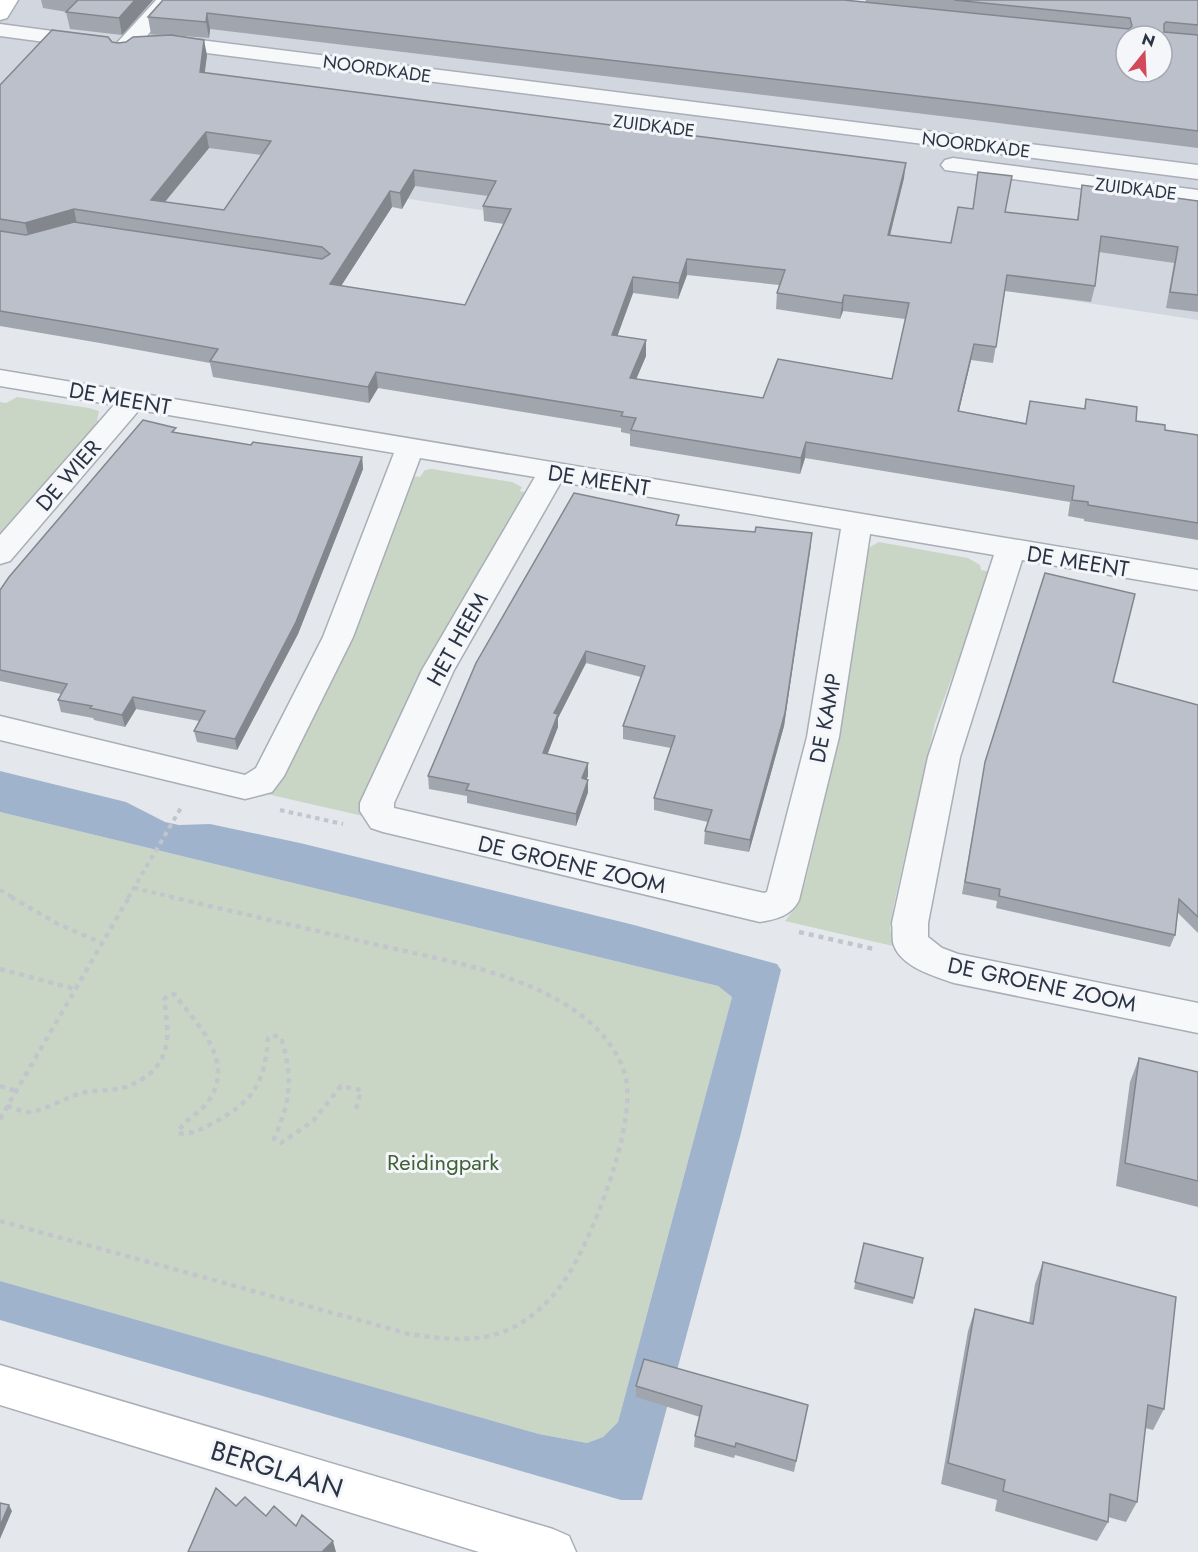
<svg xmlns="http://www.w3.org/2000/svg" width="1198" height="1552" viewBox="0 0 1198 1552" font-family="Jost,sans-serif">
<style>
.built{fill:#d2d6de;fill-rule:evenodd}
.green{fill:#c9d6c5}
.water{fill:#9fb4cc}
.lines{fill:none;stroke-linecap:round;stroke-linejoin:round}
.street-casing{stroke:#a9aeb7;stroke-width:3}
.secondary-casing{stroke:#a9aeb7;stroke-width:3}
.path-far1{stroke:#c2c5cb;stroke-width:4;stroke-dasharray:4.5 4.5;stroke-linecap:butt}
.path{stroke:#c2c5cb;stroke-width:4.5;stroke-dasharray:5 5;stroke-linecap:butt}
.street{fill:#f7f8fa;fill-rule:evenodd}
.secondary{fill:#fff;fill-rule:evenodd}
.wall{fill:#a1a5ae;fill-rule:evenodd}
.shaded-wall{fill:#83868d}
.building{fill:#bbc0ca;stroke:#83868d;stroke-width:1.5;fill-rule:evenodd}
.labels{text-anchor:middle;dominant-baseline:central;stroke-width:6;stroke-linejoin:round;paint-order:stroke}
.far-street-label{font-size:18px;fill:#2b3445;stroke:#f4f6f9}
.street-label{font-size:22px;fill:#2b3445;stroke:#f4f6f9}
.park-label{font-size:22px;fill:#3f6138;stroke:#f4f6f9}
.near-street-label{font-size:27px;fill:#2b3445;stroke:#f4f6f9}
</style>
<rect width="100%" height="100%" fill="#e4e7ec"/>
<path class="built" d="M0,0H764L828,11L999,0L1198,20V320L370,193L325,263L0,223ZM1126,36H1162V72H1126Z"/>
<path class="green" d="M17,397L89,408L99,411L97,421L104,422L0,534V402L6,403Z
M432,469L512,482L522,487L520,491L529,493L363,803V816L267,794L279,784L287,771L342,661L358,623L411,476L420,477L425,470Z
M879,542L968,558L980,565L981,570L991,572L935,723L894,904L890,928L893,946L785,921L796,907L805,883L840,736L861,551L868,552L870,547Z
M0,812L718,986L732,997L618,1422L603,1437L587,1443L539,1434L0,1281Z"/>
<path class="water" d="M0,771L126,802L165,822L179,825L210,824L300,843L634,925L777,964L781,970L741,1133L642,1500H621L0,1320V1281L539,1434L587,1443L603,1437L618,1422L732,997L718,986L0,812Z"/>
<g class="lines">
<defs>
<path id="street" d="M156,0H177L131,55L123,56L115,55L112,50L115,45Z
M0,24L90,36L98,37L101,42L98,47L90,48L0,36Z
M160,35L1198,165V179L152,46L149,41L152,36Z
M953,158L1198,190V204L945,170L941,165L945,160Z
M0,370L1198,570V590L1022,560L960,757L928,923V937L942,948L958,954L1198,1003V1033L954,983C934,976 898,966 893,942C892,936 893,929 892,923L928,757L994,555L870,534L839,737L799,900C791,916 777,919 760,922L383,832L371,828L360,811V803L422,670L535,477L420,458L353,637L284,776L272,792L245,799L0,740V716L245,775L256,768L323,637L394,453L139,410L10,561L0,564V535L114,405L0,386ZM561,482L841,529L807,737L767,892L764,893L394,808V803L454,670Z"/>
<path id="secondary" d="M0,0H18L7,18L0,20Z
M0,1365L553,1529L569,1536L576,1552H479L0,1405Z"/>
</defs>
<use href="#street" class="street-casing"/>
<use href="#secondary" class="secondary-casing"/>
<path class="path-far1" d="M280,810L343,824
M134,888L177,898
M0,890L14,898
M128,898L182,806"/>
<path class="path" d="M11,897L58,924L102,943
M799,932L874,949
M0,969L75,989
M0,1086L16,1091
M7,1106C14,1108 23,1112 29,1112C40,1112 68,1097 81,1093C97,1089 117,1092 131,1085C172,1067 170,1037 164,1000L167,996L174,994C199,1026 237,1063 207,1103C198,1115 184,1119 178,1133C191,1135 202,1129 213,1123C253,1102 265,1083 268,1038L272,1035L281,1037C293,1078 291,1100 274,1139L281,1143L313,1121L341,1086L361,1090L355,1113
M0,1119L129,897
M0,1221L409,1334C443,1339 480,1344 512,1328C532,1318 549,1302 562,1284C591,1244 636,1127 626,1079C622,1060 610,1042 596,1028C539,973 440,960 365,942C300,927 235,912 171,897"/>
<use href="#street" class="street"/>
<use href="#secondary" class="secondary"/>
</g>
<path class="wall" d="M41,0H153L122,35L70,29L66,12H67L43,8Z
M163,0L865,2L866,0H1198V148L983,121L210,29L209,38L171,35L207,55L204,73L904,178L890,235L951,243L1005,212L1077,220L1082,185L1198,201V312L1166,308L1174,263L1099,252L1095,286L1091,302L1005,291L993,363L971,360L959,411L1026,423L1084,409L1086,399L1136,421L1165,430L1198,435V540L1084,521V519L1068,516L1070,502L805,458L800,474L630,446V434L621,432V428L378,388L369,403L213,377L210,363L100,343L0,326V85L112,42L118,43L171,35L151,34L148,17ZM209,148L261,155L224,210L165,202ZM415,186L488,196L483,206L484,221L504,224L465,305L341,286L392,207L402,209ZM687,275L779,285L777,293L776,309L840,319L843,311L905,319L892,379L763,398L636,379L646,356L617,336L633,293L678,299Z
M177,433L251,445L362,457L363,469L298,634L237,750L197,742L194,731L199,721L136,709L125,727L94,720L93,718L61,712L58,700L61,694L0,681V590Z
M679,526L811,546L784,726L749,852L704,844L705,831L708,822L654,810V798L671,748L623,739V726L641,677L586,663L558,718V727L547,754L588,763V776L586,779L588,792L576,826L467,803V796L429,789L428,776Z
M1113,682L1198,705V933L1178,913L1175,935L1170,947L996,908L997,901L962,894L985,762Z
M1139,1058L1198,1072V1207L1116,1186L1130,1082Z
M864,1243L914,1298L913,1304L854,1289Z
M1043,1262L1164,1409L1153,1430L1145,1428L1137,1502L1126,1522L1108,1517V1522L1097,1541L995,1511L997,1500L941,1484L968,1331L975,1309L1029,1323L1035,1284Z
M636,1386L808,1405L794,1472L735,1455L734,1458L694,1447L695,1436L700,1417L636,1397Z"/>
<path class="shaded-wall" d="M135,0H153L122,35L119,18Z
M207,13L210,29L209,38L206,22Z
M204,40L207,55L203,87L200,72Z
M206,132L209,148L154,215L151,200Z
M906,163L904,178L886,251L888,235Z
M414,170L415,186L402,209L400,193Z
M390,191L392,207L332,300L330,284Z
M74,209L77,225L29,239L25,223Z
M687,259V275L678,299L679,283Z
M633,277V293L612,351V335Z
M844,295L843,311L840,319L842,303Z
M646,340V356L630,394V378Z
M974,344L971,360L955,427L958,411Z
M376,372L378,388L369,403L368,387Z
M806,442L805,458L800,474L801,458Z
M362,457L363,469L298,634L237,750L235,739Z
M812,533L784,726L749,852L750,840Z
M586,651V663L558,718V727L543,766V753L554,713Z
M133,697L136,709L125,727L122,715Z
M588,763V776L582,791V778Z
M588,780V792L576,826V814Z
M9,1505L12,1511L0,1539V1526Z
M333,1541L336,1552H322Z"/>
<path class="building" d="M78,0H135L119,18L66,12Z
M163,0H844L1129,29L1132,26L1130,18L954,0H1198V25L1166,22L1164,24V32L1198,35V131L986,104L207,13L206,22L148,17ZM1126,36H1162V72H1126Z
M52,30L108,37L112,42L118,43L126,42L133,37L171,35L204,40L200,72L906,163L888,235L951,243L958,207L973,209L978,172L1012,176L1005,212L1078,220L1082,185L1198,201V295L1170,292L1178,247L1101,236L1095,286L1007,275L996,347L974,344L958,411L1026,424L1030,401L1085,409L1086,399L1137,407L1136,421L1165,425V430L1198,435V523L1088,505V502L1072,500L1074,486L806,442L801,458L631,430L636,418L621,416L623,412L376,372L368,387L210,361L218,349L96,327L0,311V231L26,235L74,222L322,259L330,254L322,247L74,209L25,223L0,219V85ZM206,132L271,141L224,210L151,200ZM414,170L496,181L483,206L511,209L465,305L330,284L390,191L400,193ZM687,259L785,270L777,293L842,303L844,295L909,303L892,379L778,359L763,398L630,378L646,340L612,335L633,277L679,283Z
M143,420L176,428L172,432L251,445L253,442L362,457L296,622L235,739L194,731L205,711L133,697L122,715L90,708L92,706L58,700L67,684L0,670V590L9,577Z
M574,493L679,515L676,525L755,532L756,527L812,533L785,713L750,840L705,831L712,810L654,798L675,736L623,726L645,666L586,651L554,713L558,714L543,753L588,763L582,778L588,780L576,814L466,790L469,784L428,776L476,663Z
M1045,573L1135,594L1113,682L1198,705V917L1179,899L1175,935L999,896L1000,889L965,882L985,762Z
M1139,1058L1198,1072V1181L1125,1163Z
M864,1243L923,1258L914,1298L855,1282Z
M1043,1262L1176,1297L1164,1409L1148,1405L1137,1502L1110,1494L1108,1522L1003,1491L1005,1480L948,1463L975,1309L1033,1324Z
M644,1359L808,1405L796,1461L736,1443L735,1447L695,1436L702,1406L636,1386Z
M216,1488L236,1506L245,1497L266,1516L274,1506L296,1526L302,1515L333,1541L322,1552H188Z
M0,1503L9,1505L0,1526Z"/>
<g class="labels">
<g class="far-street-label">
<text transform="translate(377 69) rotate(8)">NOORDKADE</text>
<text transform="translate(654 126) rotate(7)">ZUIDKADE</text>
<text transform="translate(976 145) rotate(7)">NOORDKADE</text>
<text transform="translate(1136 189) rotate(7)">ZUIDKADE</text>
</g>
<g class="street-label">
<text transform="translate(120 398) rotate(10)">DE MEENT</text>
<text transform="translate(68 475) rotate(-49)">DE WIER</text>
<text transform="translate(599 480) rotate(9)">DE MEENT</text>
<text transform="translate(1078 561) rotate(9)">DE MEENT</text>
<text transform="translate(457 639) rotate(-61)">HET HEEM</text>
<text transform="translate(825 718) rotate(-79)">DE KAMP</text>
<text transform="translate(572 864) rotate(13)">DE GROENE ZOOM</text>
<text transform="translate(1042 984) rotate(12)">DE GROENE ZOOM</text>
</g>
<g class="park-label">
<text x="443" y="1162">Reidingpark</text>
</g>
<g class="near-street-label">
<text transform="translate(277 1469) rotate(17)">BERGLAAN</text>
</g>
</g>
<g transform="translate(1144 54) rotate(18)"><circle r="28" fill="#f4f6f9" stroke="#a4a8b1" stroke-width="1.5"/>
<path d="M0-4.5L10 22L0 15L-10 22Z" fill="#d1495b"/>
<text y="-9" font-size="16" font-weight="bold" text-anchor="middle" fill="#2b3445">N</text>
</g>
</svg>
